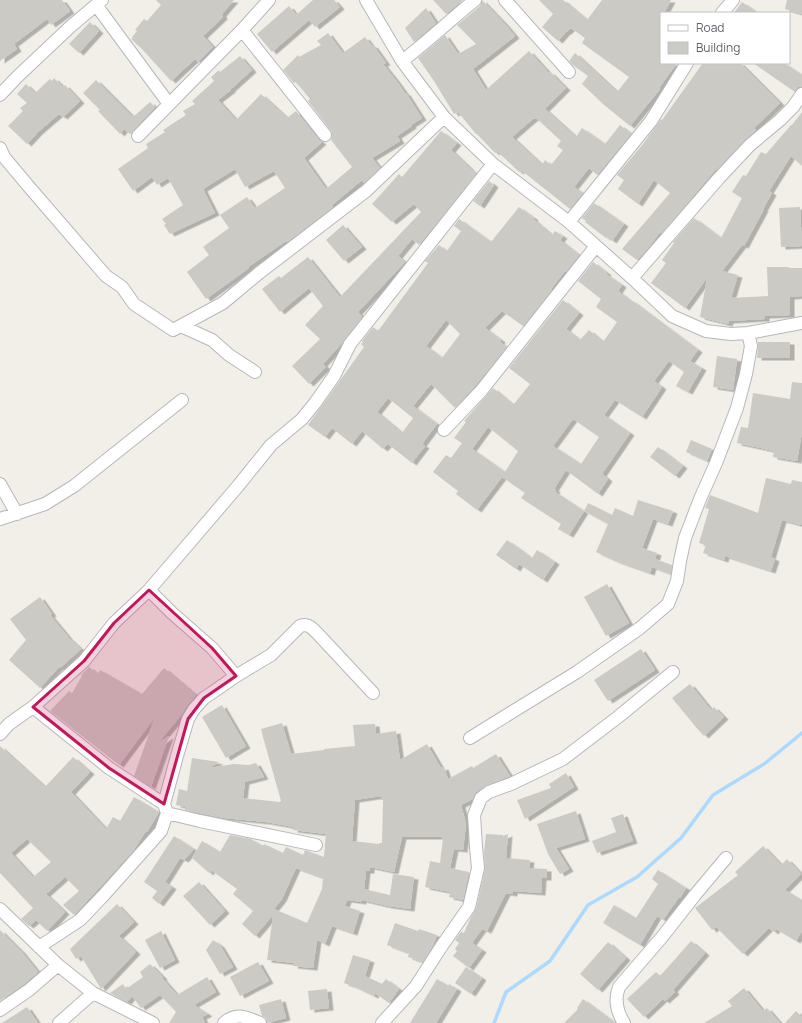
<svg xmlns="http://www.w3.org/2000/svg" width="802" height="1023" viewBox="0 0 802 1023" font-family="Manrope,sans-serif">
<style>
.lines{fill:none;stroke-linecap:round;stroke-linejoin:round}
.stream{stroke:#aadaff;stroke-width:3.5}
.building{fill:#cccac5;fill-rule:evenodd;filter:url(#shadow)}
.minor-casing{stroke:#b5b8bc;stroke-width:14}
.minor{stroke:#fff;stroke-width:12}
.marked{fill:#c2185b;fill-opacity:0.2;stroke:#c2185b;stroke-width:3;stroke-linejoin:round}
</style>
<defs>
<filter id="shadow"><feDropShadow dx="4.5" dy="2.5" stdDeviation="0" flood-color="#0004"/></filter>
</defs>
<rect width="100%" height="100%" fill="#f1efe8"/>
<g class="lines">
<path class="stream" d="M494,1023L506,992L550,961L588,905L637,877L681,838L713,795L764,764L802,733"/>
</g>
<path class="building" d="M0,0H62L70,11L51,25L47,19L14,44L17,49L0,61Z
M156,0H234L222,14L223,17L203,36L213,47L198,62L195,59L171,81L141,48L131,39L133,38L132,37L137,31L135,30L144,19L147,21L161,5Z
M313,0H334L340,7L315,27L309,20L272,52L257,34L289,6L296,15Z
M433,0H463L446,14Z
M482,0L505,24L515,36L473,69L486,90L529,51L549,73L550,72L566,88L545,109L576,137L582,128L605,144L620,125L631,134L597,175L589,168L574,187L583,193L570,209L521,170L519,172L497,151L495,153L477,134H476L458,112L454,114L434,81L418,58L445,35L458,54L476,44L457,25L480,6ZM534,118L535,119L536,118L561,141L557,146L563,150L551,165L545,160L542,165L512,137Z
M539,0H563L587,20L602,0H671L664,13H661V63H677L659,88L660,89L630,126L603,104L582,84L588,76L573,65L569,61L575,53L617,92L629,77L582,43L585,38L571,28L567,32H566L558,41L542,27L553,14Z
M787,0H802V14L785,9Z
M742,2L758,13H734Z
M426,8L436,23L414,42L405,28Z
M90,22L99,31L79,53L69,44Z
M328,33L343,53L365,37L372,46L373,45L386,63L383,64L398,83L405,93H406L422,118L411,125L412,126L397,136L400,141L372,158L380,168L364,183L362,180L332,205L333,207L287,242L286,241L248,267L249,268L206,299L187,272L209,255L203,247L229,228L220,215L247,197L255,208L285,188L274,171L245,187L235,169L203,189L215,213L170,234L164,225L166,224L162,219L183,205L168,178L157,185L152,177L133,191L118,169L148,148L146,144L165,132L163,130L186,115L183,111L195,104L192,101L214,81L211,77L219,70L220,72L240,56L252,70L231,89V90L218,100L236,120L261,94L287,118L296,111L319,140L322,142L304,158L326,189L352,167L331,140L332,134L331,131L308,101L310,99L296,82L294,83L283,70L298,55L299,57L321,45L317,41Z
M703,63H740L780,103L754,128L756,130L745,140L717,170L716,169L662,233L660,232L649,247L637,260L622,249L670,193L654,180L638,204L618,189L624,180L617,175L643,144L661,119L662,120Z
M753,63H784L802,75V87H798L795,92Z
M54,78L63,87L65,85L80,101L63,117L59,114L38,132L27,144L8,126L23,111L20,108L27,103L17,94L26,84L35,93L50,79L52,81Z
M96,80L133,117L150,102L155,107L130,134L124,129L120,134L98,111L100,110L83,93Z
M802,112V166L791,156L769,191L772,193L763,209H764L744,246L742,245L722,271L738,275L731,298L768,296L767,267H789V268H802V296L790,297V315L765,316V319L729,321L728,324L700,317L707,278L685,308L651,283L666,263L662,260L674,243L673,242L694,218L721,238L742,198L732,192L743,175L746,176L761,152L766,154L791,125H792Z
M441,131L457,143L451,150L472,170L477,173L419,245L412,239L398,256L405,262L358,312L362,317L342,343L323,364L326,367L309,384L292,366L320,339L305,325L323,306L309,288L280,312L262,289L279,276L281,278L308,257L340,297L421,212L414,204L392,222L372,204L399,174L402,177Z
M489,181L494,185L480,206L473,201Z
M594,203L624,224L612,241L607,237L606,238L585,222L586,221L582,218Z
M519,207L534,218L533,219L552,235L555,231L563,236L560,240L579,255L566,272L565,271L551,289L552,290L523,326L502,311L485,328L501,340L500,342L507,347L475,386L455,408L431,384L413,406L437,424L422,444L425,446L412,463L388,444L383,449L362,431L352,444L332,428L325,437L308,425L364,347L361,344L363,342L362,341L373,327L378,331L428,263L425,261L439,245L447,251L461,231L454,226L459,219L491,242ZM446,320L460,334L442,358L426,346ZM388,398L413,418L402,433L377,412Z
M800,207L802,246L781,247L779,208Z
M343,225L362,247L344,261L326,240Z
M593,262L607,273L606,274L622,285L618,291L631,301V300L698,350L690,361L702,368L688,392L676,386L684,372L669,361L654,381L662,387L642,417L615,400L604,415L630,433L602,474L608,479L598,494L566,470L554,489L556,490L555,492L584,511L588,503L612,515L615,508L633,516L638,500L673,511L668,524L653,519L642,548L657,553L655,559L672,565L671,574L652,567L650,573L616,561L596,552L608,524L584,511L569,535L558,529L561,524L521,498L525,493L502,477L477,510L456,494L458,491L433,472L446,455L451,458L462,443L454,438L466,422L464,421L493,388L512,404L513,403L514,404L530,384L509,368L563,300L579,313L566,329L580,340L589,330L603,342L617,322L596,307L601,299L578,281ZM573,419L599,437L581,464L553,446ZM488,427L518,451L505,472L472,449Z
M758,342H790V358H757L758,347Z
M717,356L737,359L733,390L713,387Z
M792,382L802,383V432L797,461L773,457L774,451L737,443L741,427L748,428L753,393L790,399Z
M691,440L712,449L707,461L686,452Z
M658,447L683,466L675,476L650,457Z
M766,478L791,484L792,480L802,482V519L801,525L782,520L771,557L775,559L771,571L725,556L724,560L703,553L706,545L699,543L709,509L705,508L710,495L758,513Z
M507,540L532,558L537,550L555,562L543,580L519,564L516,569L496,555Z
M607,584L629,623L606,636L584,597Z
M40,597L52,614L50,615L69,638L81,649L60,668L59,667L40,688L9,660L26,640L10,619Z
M641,649L655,670L608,701L594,680Z
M89,667L98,674L100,670L142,694L164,668L196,695L188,704L182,714L158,743L169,736L151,787L134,776L155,717L119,765L50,711L69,691L72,693L82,676L81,675Z
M690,684L711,710L714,707L724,717L704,736L695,726L672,698Z
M222,705L246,746L226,758L202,717Z
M282,723L291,754L324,750V749L355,746L353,725L375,724L376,734L396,731L400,760L427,744L441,768L444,767L448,779L472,766L473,768L496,754L510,776L485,786L476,792L473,799L461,805L466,824L463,850L454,849L450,868L469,872L463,900L449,897L450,892L425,887L430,861L440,863L443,838H441V837H402L394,872L370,867V871H366L364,889L390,895L393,874L414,877L410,909L388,906L362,900V902L347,900L345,906L360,911L353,933L332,926L325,944L317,940L313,968L293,966L294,963L267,960L273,915L255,936L242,924L253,911L233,894L237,889L211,870L209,873L192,858L202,841L220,852L230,835L251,839L263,846L264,844L283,853L286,847L303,855L305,850L324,857L326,834L293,830L294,827L266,822L224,818L185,810V807L176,805L179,789L187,791L192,758L219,762L209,768L234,764L249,765L256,763L264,777L245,782L243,798L279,802L281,801L263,737L261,729ZM381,796V800H383L382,843H379V844L352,841L355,800ZM296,868L323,878L322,889L307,923L274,909L282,899Z
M0,746L45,787L73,757L90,772L71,792L106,829L113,817L120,821L134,797L159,812L147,832L146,831L133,851L75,914L74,915L63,905L79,891L65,877L46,894L65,912L47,931L36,920L29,926L21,919L33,908L0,873ZM27,839L51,862L33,877L11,853Z
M566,773L574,787L525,819L517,800L551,788L549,784Z
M576,811L585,839L556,848L569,869L560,874L548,854L537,824Z
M623,814L633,841L597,853L592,841L616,832L611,818Z
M486,834L503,835V836L508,834L506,858L530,860L529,868L547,869V878H542L541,893L513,891V894L506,893L487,931L482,929L472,943L482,950L469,968L453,956L457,951L455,949L459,943L455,940L461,932L464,933L471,917L476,909L485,869L484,852Z
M174,836L194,849L184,860L180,858L165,882L172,887L159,904L152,898L157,891L144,882Z
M763,846L781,865L787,859L801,874L785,890L802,900V931L796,941L776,929L774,932L769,928L743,954L716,927L712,930L695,908L738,875L735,872Z
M658,870L686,888L680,898L679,897L663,920L657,916L640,945L603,923L614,905L636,918L658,884L652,879Z
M199,882L225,911L210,925L183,896Z
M117,904L134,922L119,936L136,952L101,989L81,956L76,959L70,949Z
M395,923L418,931L419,929L437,935L433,945L423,962L408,957L409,953L387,945Z
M0,930L21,951L38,972L24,984L0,1001Z
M161,931L175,960L160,968L145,940Z
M213,940L220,945L233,967L220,974L206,950Z
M691,941L705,953L673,990L675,992L665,1001L663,999L644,1017L627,999L656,972L660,976Z
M608,942L626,958L598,990L580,974Z
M353,955L370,960L365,976L382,984L386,979L399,989L389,1003L375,993L374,996L353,986L344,983Z
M258,962L269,981L240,996L230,977Z
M150,964L163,977L162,978L177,995L207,977L216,992L194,1005L208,1014L202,1017L205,1023H169L176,1012L160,995L141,1008L132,996L127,1002L110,993L123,984L126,989L143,977L140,972Z
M466,967L482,978L471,994L455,983Z
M437,979L448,986L449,984L457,989L436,1023H410Z
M744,988L763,1011L767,1008L780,1023H704L732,1006L728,1001Z
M327,989L329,1008L310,1010L308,991Z
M281,999L286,1018L267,1023L266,1018L262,1016L259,1005Z
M583,999L615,1023H564L578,1009L577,1008Z
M27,1007L38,1023H2Z
M796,1011L802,1017V1023H785Z"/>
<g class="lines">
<defs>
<path id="minor" d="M366,0L402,61L444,117L493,164L569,222L632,278L672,316L706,331L731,334L748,333L802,323
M505,0L569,72
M96,5L169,104
M722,13L733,0
M242,30L325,135
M402,61C427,42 450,20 475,0
M0,95L17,77L70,27L102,0
M138,136L242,30L269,0
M0,148L4,157L30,188L106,276L122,287L134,304L173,330L223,303L259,273L366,191L444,117
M569,222L651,121L687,63
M632,278L719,178L750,145L780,120L793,107L802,94
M181,326L212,340L229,355L255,372
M444,430L481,391L596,246
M0,484L17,514
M0,519L45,504L74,486L182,400
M149,590L172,613L212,648L236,676
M33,707L109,768L164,804L167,813L200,821L316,845
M0,734L9,724L33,707L84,661L114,623L149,590L238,486L271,445L302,419L315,403L334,376L350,344L493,164
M470,738L577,672L640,628L668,604L677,581L680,561L685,538L700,499L716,463L737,408L746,374L751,346L748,333
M164,804L177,756L188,719L194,709L204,698L213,692L236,676L271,655L300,626C308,623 312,628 318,634L373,693
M0,909L58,965L93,993L153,1023
M39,947L80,920L102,897L161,831L167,813
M0,1010L29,990L58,965
M59,1023L93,993
M224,1023C236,1012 247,1017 260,1023
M382,1023L416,986L441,947L469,907L478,868L476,847L474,815L481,798L489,792L511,784L563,759L618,717L673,672
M624,1023C617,1012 614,1000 619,987L662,937L695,895L726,858"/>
</defs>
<use href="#minor" class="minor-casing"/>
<use href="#minor" class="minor"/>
</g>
<path class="marked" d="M149,590L212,648L236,676L204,698L188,719L164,804L109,768L33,707L84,661L114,623Z"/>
<rect x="660" y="12" width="130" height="52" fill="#ffffff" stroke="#bfc1c3"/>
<rect x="668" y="25" width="20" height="6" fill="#ffffff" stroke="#bfc1c3"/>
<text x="696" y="32" font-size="12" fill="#5f6368">Road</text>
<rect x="668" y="42" width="20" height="12" fill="#cccac5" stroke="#bfc1c3"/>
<text x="696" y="52" font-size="12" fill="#5f6368">Building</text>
</svg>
